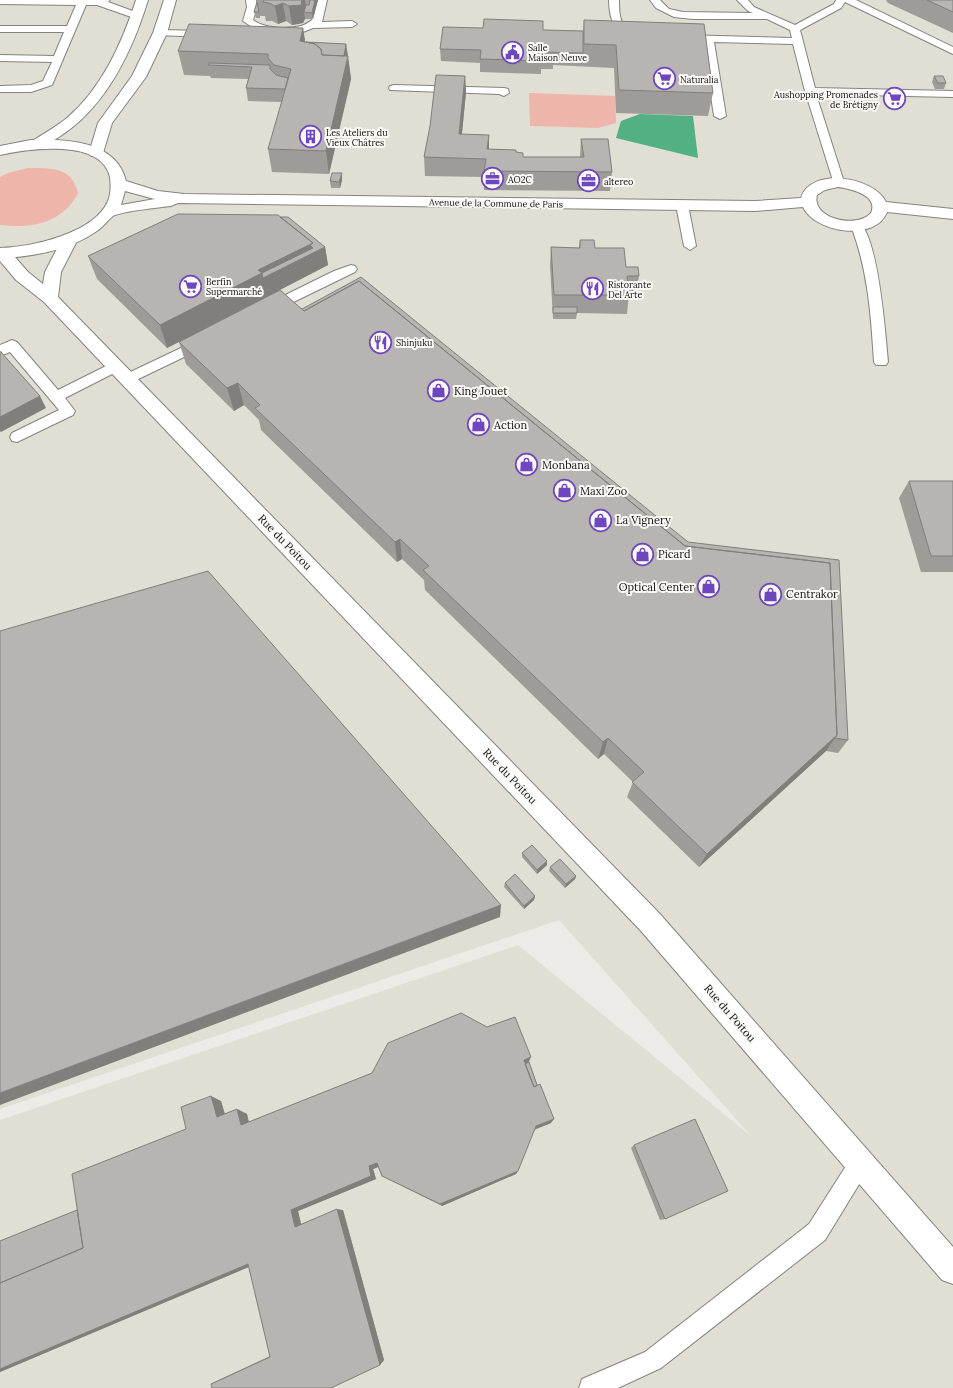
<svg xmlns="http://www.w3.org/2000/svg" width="953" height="1388" viewBox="0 0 953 1388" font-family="Lora,serif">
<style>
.built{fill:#e1ded3}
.green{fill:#eeb5aa}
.water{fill:#52b083}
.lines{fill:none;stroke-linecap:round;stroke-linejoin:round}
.service-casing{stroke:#83837f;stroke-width:2}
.minor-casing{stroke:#83837f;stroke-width:2}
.tertiary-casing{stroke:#83837f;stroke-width:2}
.service{fill:#fff;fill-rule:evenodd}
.minor{fill:#fff;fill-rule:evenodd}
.tertiary{fill:#fff;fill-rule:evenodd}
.wall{fill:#9e9b98}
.shaded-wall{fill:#817e7c}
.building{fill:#b8b4b1;stroke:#817e7c}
.labels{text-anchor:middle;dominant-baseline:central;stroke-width:4;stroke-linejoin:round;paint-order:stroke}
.far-poi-label{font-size:9px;fill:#121110;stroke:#faf9f5;text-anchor:start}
.far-street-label{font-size:9px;fill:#121110;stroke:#faf9f5}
.poi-label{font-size:11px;fill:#121110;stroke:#faf9f5;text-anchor:start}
.street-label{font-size:11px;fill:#121110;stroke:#faf9f5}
</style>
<rect width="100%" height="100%" fill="#ecebe7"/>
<path class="built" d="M0,0H953V1388H0V1120L518,945L752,1137L559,920L0,1109Z"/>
<path class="green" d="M529,93L615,96L616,123L598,128L530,126Z
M28,168C51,168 72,167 78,193C63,223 31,229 0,225V177L8,173Z"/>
<path class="water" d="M640,114L693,116L698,158L616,138L621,121Z"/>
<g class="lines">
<defs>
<path id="service" d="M0,0H110L108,2L141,14L142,16L137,19L97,5H86L52,85L31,92H0V86L31,85L43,81L52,62L0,61V55L54,56L64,32H0V26H67L76,5L0,4Z
M246,0H256L257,7L253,20C264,29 288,29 301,26C305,25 309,22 312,20L317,0H327L322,22L352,21L357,24L352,27L313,28L303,32L282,33L255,29L243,21L247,7Z
M609,0H619C619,10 619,22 627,29C630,32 635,33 638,36L637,38C615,44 609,15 609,0Z
M650,0H660L669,9L683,12L753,13L748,11L737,0H748L754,7L795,25L834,4L836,0H856L953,47V54L845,2L841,8L800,30L815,88L953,91V97L816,94L844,182L838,186L834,184L805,91L793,44L714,42L726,116L720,119L714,116L703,42L683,41L678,38L683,35L792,38L790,30L767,19H693L674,17L656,8Z
M160,30L208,31L213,34L208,37L156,35L155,33Z
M394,85L504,88L508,89L509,93L504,96L499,94L390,90L389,88L390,86Z
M682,201L688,205L696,246L690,250L684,246L676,205Z
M857,222C878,228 886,340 888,362L886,365H876L874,362C871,315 868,270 851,226Z
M351,265L355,266L357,269L355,272L275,311H265L264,308L265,305L334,271Z
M202,338L207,340L209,343L207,346L132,382L127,384L122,382L120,379L122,376Z
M12,340L17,342L58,390L110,364H120L122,367L120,370L65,398L75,411L73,415L17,442L12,441L10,437L12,433L59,410L10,352L0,356V345Z
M861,1152L869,1155L872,1163L825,1240L661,1368L618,1388H579L582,1379L645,1352L809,1224L853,1155Z"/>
<path id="minor" d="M136,0H148C132,52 106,107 59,137C51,142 44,149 34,146L32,143L34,140C45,133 57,126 67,118C102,88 122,43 136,0Z
M164,0H176L167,33L146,77L112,123L103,153L101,156H91L89,153L98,123L132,76L153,33Z
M70,234L76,235L78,239L61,272L58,297L659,913L953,1247V1284L942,1280L641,931L44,302L16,280L0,261V248L8,249L28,272L43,284L45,272L62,239L64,235Z"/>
<path id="tertiary" d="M31,140C65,139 116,140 126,181L158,191L184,194L755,201L801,198C810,167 873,176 886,202L953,209V219L887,212C876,242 815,233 803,207L755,211L178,203L171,206C161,207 119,212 113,216C108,220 103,227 97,231C70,250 32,257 0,258V248C31,247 94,234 108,201C111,194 111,185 110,177C101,138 28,149 0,155V146ZM838,187C851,189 879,195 871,213C857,229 811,219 817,195L825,190ZM125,191L151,198L155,199L121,205Z"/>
</defs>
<use href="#service" class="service-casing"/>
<use href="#minor" class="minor-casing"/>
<use href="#tertiary" class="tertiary-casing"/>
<use href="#service" class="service"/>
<use href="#minor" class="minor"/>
<use href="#tertiary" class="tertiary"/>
</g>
<path class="wall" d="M257,0H318L313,19H305L303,23L292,25L286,21L278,24L272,21H266L265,16H260V18H256L254,12L257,2Z
M886,0H953V33L888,3Z
M584,20L713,93L708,116L616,113L614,68L553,65V69H541V74L480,72V63L441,61L440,49L543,30L583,31Z
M303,28L305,42L346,44L351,79L329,174L272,172L268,149L282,102L248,101L246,88L248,79L211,78L210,76L184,75L178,51Z
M447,75L465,76L466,92L462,134L489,149L516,152L523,157H580L581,139L612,172L610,191L484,190V177L425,176L424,157Z
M934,76L946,83L944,89H935L932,82Z
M342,173V180L340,188H331L330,181Z
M580,240L595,248L626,267L639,276L636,294H629L627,314L577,313L576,319H553L550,266L551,247L579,248Z
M325,247L328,265L280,290L302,309L848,740L838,753L826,751L699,867L627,797L633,782L604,754L598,759L425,590L424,580L402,559L397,562L261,430L259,420L244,405L234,411L186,364L179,342L167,348L97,279L88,256Z
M909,481H953V572H921L899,498Z
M522,853L547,861V865L537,874L522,857Z
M550,867L576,876L575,879L565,888L549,871Z
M505,883L535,896L534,900L524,909L504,887Z
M529,1062L551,1123L534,1130L516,1174L442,1206L382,1176L378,1167L373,1169L376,1179L298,1211L301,1224L343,1210L384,1360L380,1365L211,1384L223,1378L270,1356L249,1267L0,1372V1241L77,1210L186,1129L221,1101L225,1114L237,1109L247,1114L249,1122Z
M634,1145L665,1219L660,1220L631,1148Z"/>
<path class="shaded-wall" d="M302,0H305L307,12H304L305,19L303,23L292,25L289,6Z
M315,0H318L313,19L312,13Z
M283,3L286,21L278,24L275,6Z
M303,28L306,47L300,41Z
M346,44L348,56L341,66Z
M348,56L351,79L329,174L326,151Z
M465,76L466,92L460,152L459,134Z
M489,135V153L487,149Z
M342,173V180L340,188L339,182Z
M313,243L325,247L328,265L167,348L160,325L258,270Z
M238,383L244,405L234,411L227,388Z
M40,396L46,408L1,432L0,431V417Z
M400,539L402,559L397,562L395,542Z
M837,735L826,751L699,867L707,854Z
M608,738L604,754L598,759L603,742Z
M547,861V865L537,874V870Z
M576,876L575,879L565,888L566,884Z
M535,896L534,900L524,909V906Z
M501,905L500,917L0,1105V1093Z
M531,1057L528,1064L523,1066L524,1060Z
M211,1096L221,1101L227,1122L217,1117Z
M237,1109L247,1114L250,1129L241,1125Z
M554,1119L551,1123L533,1130L536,1126Z
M377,1163L381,1166L373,1169L376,1179L298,1211L302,1228L295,1227L291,1210L369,1166Z
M518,1171L516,1174L442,1206L440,1204Z
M337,1209L343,1210L384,1360L380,1365Z
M258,1263L0,1372V1369L248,1264Z"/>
<path class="building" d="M264,0H302L301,5L289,6L283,3L275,6L269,3L263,2Z
M310,0H315L312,13L304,12L306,5H309Z
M927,0H953V12Z
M257,2L259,12H254Z
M484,19L543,21V30L583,31V53L542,52V61L480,59L481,50L440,49L443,27L483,28Z
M584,20L704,24L713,93L619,90L616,45L584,44Z
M189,24L303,28L300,41L315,44L321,49L322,55L348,56L326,151L268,149L291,69L274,65L268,58V54L178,51Z
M306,42L346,44L344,56L322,55L321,49L315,44Z
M542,58L554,59V63L542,62Z
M209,63L270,65V69L276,75L288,78L285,89L246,88L252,67L208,65Z
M436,75L465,76L459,134L489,135L487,149L516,150V152L523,153V157H584L581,139H608L612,172L484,171L486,159L424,157L430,126Z
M934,76H943L946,83H938Z
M332,173H342L339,182L330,181Z
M178,214L278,215L313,243L258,270L262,273L160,325L88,256Z
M280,217H288L325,247L263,278L262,273L313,248L310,245L313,243Z
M580,240H594L595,248H624L626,267H638L639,276H627L629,295H554L551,247L580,248Z
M361,277L688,542L839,560L848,740L835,738L837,735L830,563L685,546L359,281L304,311L302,309Z
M359,281L685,546L830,563L837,735L707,854L632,782L644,772L608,738L603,742L423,570L429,566L400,539L395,542L255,408L260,405L238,383L227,388L179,342L280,290L304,311Z
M553,307H577V313H553Z
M0,351L40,396L0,417Z
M909,481H953V556H931Z
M208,571L501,905L0,1093V631Z
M532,845L547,861L537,870L522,853Z
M560,859L576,876L566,884L550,867Z
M515,874L535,896L524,906L505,883Z
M461,1013L487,1027L515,1017L531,1057L524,1060L534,1087L540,1084L554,1119L536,1126L518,1171L440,1204L382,1176L377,1163L369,1166L371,1176L291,1210L295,1227L337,1209L380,1365L331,1388H212L211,1384L270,1357L248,1264L0,1369V1283L83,1248L72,1174L186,1129L181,1107L211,1096L217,1117L237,1109L241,1125L372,1073L388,1043Z
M529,1062L537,1085L534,1087L525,1064Z
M695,1119L728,1191L665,1219L634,1145Z
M77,1210L83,1248L0,1283V1241Z"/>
<defs>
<symbol id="civic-ring" viewBox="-11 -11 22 22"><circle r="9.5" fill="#faf9f5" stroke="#6e47bf" stroke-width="1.5"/><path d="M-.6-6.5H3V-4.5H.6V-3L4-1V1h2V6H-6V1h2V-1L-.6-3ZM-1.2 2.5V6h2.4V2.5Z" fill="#6e47bf"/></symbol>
<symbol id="supermarket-ring" viewBox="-11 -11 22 22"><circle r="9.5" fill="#faf9f5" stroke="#6e47bf" stroke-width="1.5"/><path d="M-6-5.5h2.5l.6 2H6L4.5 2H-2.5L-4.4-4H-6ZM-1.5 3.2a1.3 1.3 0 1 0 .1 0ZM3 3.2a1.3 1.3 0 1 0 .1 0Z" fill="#6e47bf"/></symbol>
<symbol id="building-ring" viewBox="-11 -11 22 22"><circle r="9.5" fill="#faf9f5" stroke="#6e47bf" stroke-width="1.5"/><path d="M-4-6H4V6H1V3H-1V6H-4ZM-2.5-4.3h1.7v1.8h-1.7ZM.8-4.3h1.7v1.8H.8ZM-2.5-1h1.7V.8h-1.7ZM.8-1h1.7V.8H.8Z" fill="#6e47bf"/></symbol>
<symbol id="office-ring" viewBox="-11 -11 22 22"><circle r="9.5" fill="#faf9f5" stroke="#6e47bf" stroke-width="1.5"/><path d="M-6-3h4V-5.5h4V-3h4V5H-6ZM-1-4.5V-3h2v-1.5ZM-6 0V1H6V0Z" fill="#6e47bf"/></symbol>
<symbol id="restaurant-ring" viewBox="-11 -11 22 22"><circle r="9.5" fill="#faf9f5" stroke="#6e47bf" stroke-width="1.5"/><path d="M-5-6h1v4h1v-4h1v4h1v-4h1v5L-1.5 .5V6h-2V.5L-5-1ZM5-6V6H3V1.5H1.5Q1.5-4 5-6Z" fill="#6e47bf"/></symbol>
<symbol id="shop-ring" viewBox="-11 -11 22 22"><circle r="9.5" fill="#faf9f5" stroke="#6e47bf" stroke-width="1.5"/><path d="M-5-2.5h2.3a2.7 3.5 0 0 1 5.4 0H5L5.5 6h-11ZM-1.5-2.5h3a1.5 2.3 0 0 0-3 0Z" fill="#6e47bf"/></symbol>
</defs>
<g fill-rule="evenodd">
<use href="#civic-ring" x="500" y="40" width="25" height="25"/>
<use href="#supermarket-ring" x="652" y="66" width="25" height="25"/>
<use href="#supermarket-ring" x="882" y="86" width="25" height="25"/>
<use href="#building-ring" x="298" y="124" width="25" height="25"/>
<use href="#office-ring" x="480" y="166" width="25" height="25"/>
<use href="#office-ring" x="576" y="168" width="25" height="25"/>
<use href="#supermarket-ring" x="178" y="274" width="25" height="25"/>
<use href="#restaurant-ring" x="580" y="276" width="25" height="25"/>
<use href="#restaurant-ring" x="368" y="330" width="25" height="25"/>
<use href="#shop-ring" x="426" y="378" width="25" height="25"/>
<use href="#shop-ring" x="466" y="412" width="25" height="25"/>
<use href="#shop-ring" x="514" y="452" width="25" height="25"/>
<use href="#shop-ring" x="552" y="478" width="25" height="25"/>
<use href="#shop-ring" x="588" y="508" width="25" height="25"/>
<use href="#shop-ring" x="630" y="542" width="25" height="25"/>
<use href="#shop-ring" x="696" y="574" width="25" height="25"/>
<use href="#shop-ring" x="758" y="582" width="25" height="25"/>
</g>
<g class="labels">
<g class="far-poi-label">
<text x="528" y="47">Salle<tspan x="528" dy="10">Maison Neuve</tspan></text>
<text x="680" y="79">Naturalia</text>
<text x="878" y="94" text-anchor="end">Aushopping Promenades<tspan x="878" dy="10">de Brétigny</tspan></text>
<text x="326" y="132">Les Ateliers du<tspan x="326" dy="10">Vieux Châtres</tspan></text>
<text x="508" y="179">AO2C</text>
<text x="604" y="181">altereo</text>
<text x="206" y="281">Berfin<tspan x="206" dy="10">Supermarché</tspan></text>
<text x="608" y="284">Ristorante<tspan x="608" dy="10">Del Arte</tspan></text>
<text x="396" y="342">Shinjuku</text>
</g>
<g class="far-street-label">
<text transform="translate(496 203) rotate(1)">Avenue de la Commune de Paris</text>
</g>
<g class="poi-label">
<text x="454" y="391">King Jouet</text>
<text x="494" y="425">Action</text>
<text x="542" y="465">Monbana</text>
<text x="580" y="491">Maxi Zoo</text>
<text x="616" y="520">La Vignery</text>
<text x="658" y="554">Picard</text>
<text x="694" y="587" text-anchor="end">Optical Center</text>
<text x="786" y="594">Centrakor</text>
</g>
<g class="street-label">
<text transform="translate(285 542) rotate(46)">Rue du Poitou</text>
<text transform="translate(510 776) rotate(46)">Rue du Poitou</text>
<text transform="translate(730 1013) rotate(49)">Rue du Poitou</text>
</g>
</g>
</svg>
